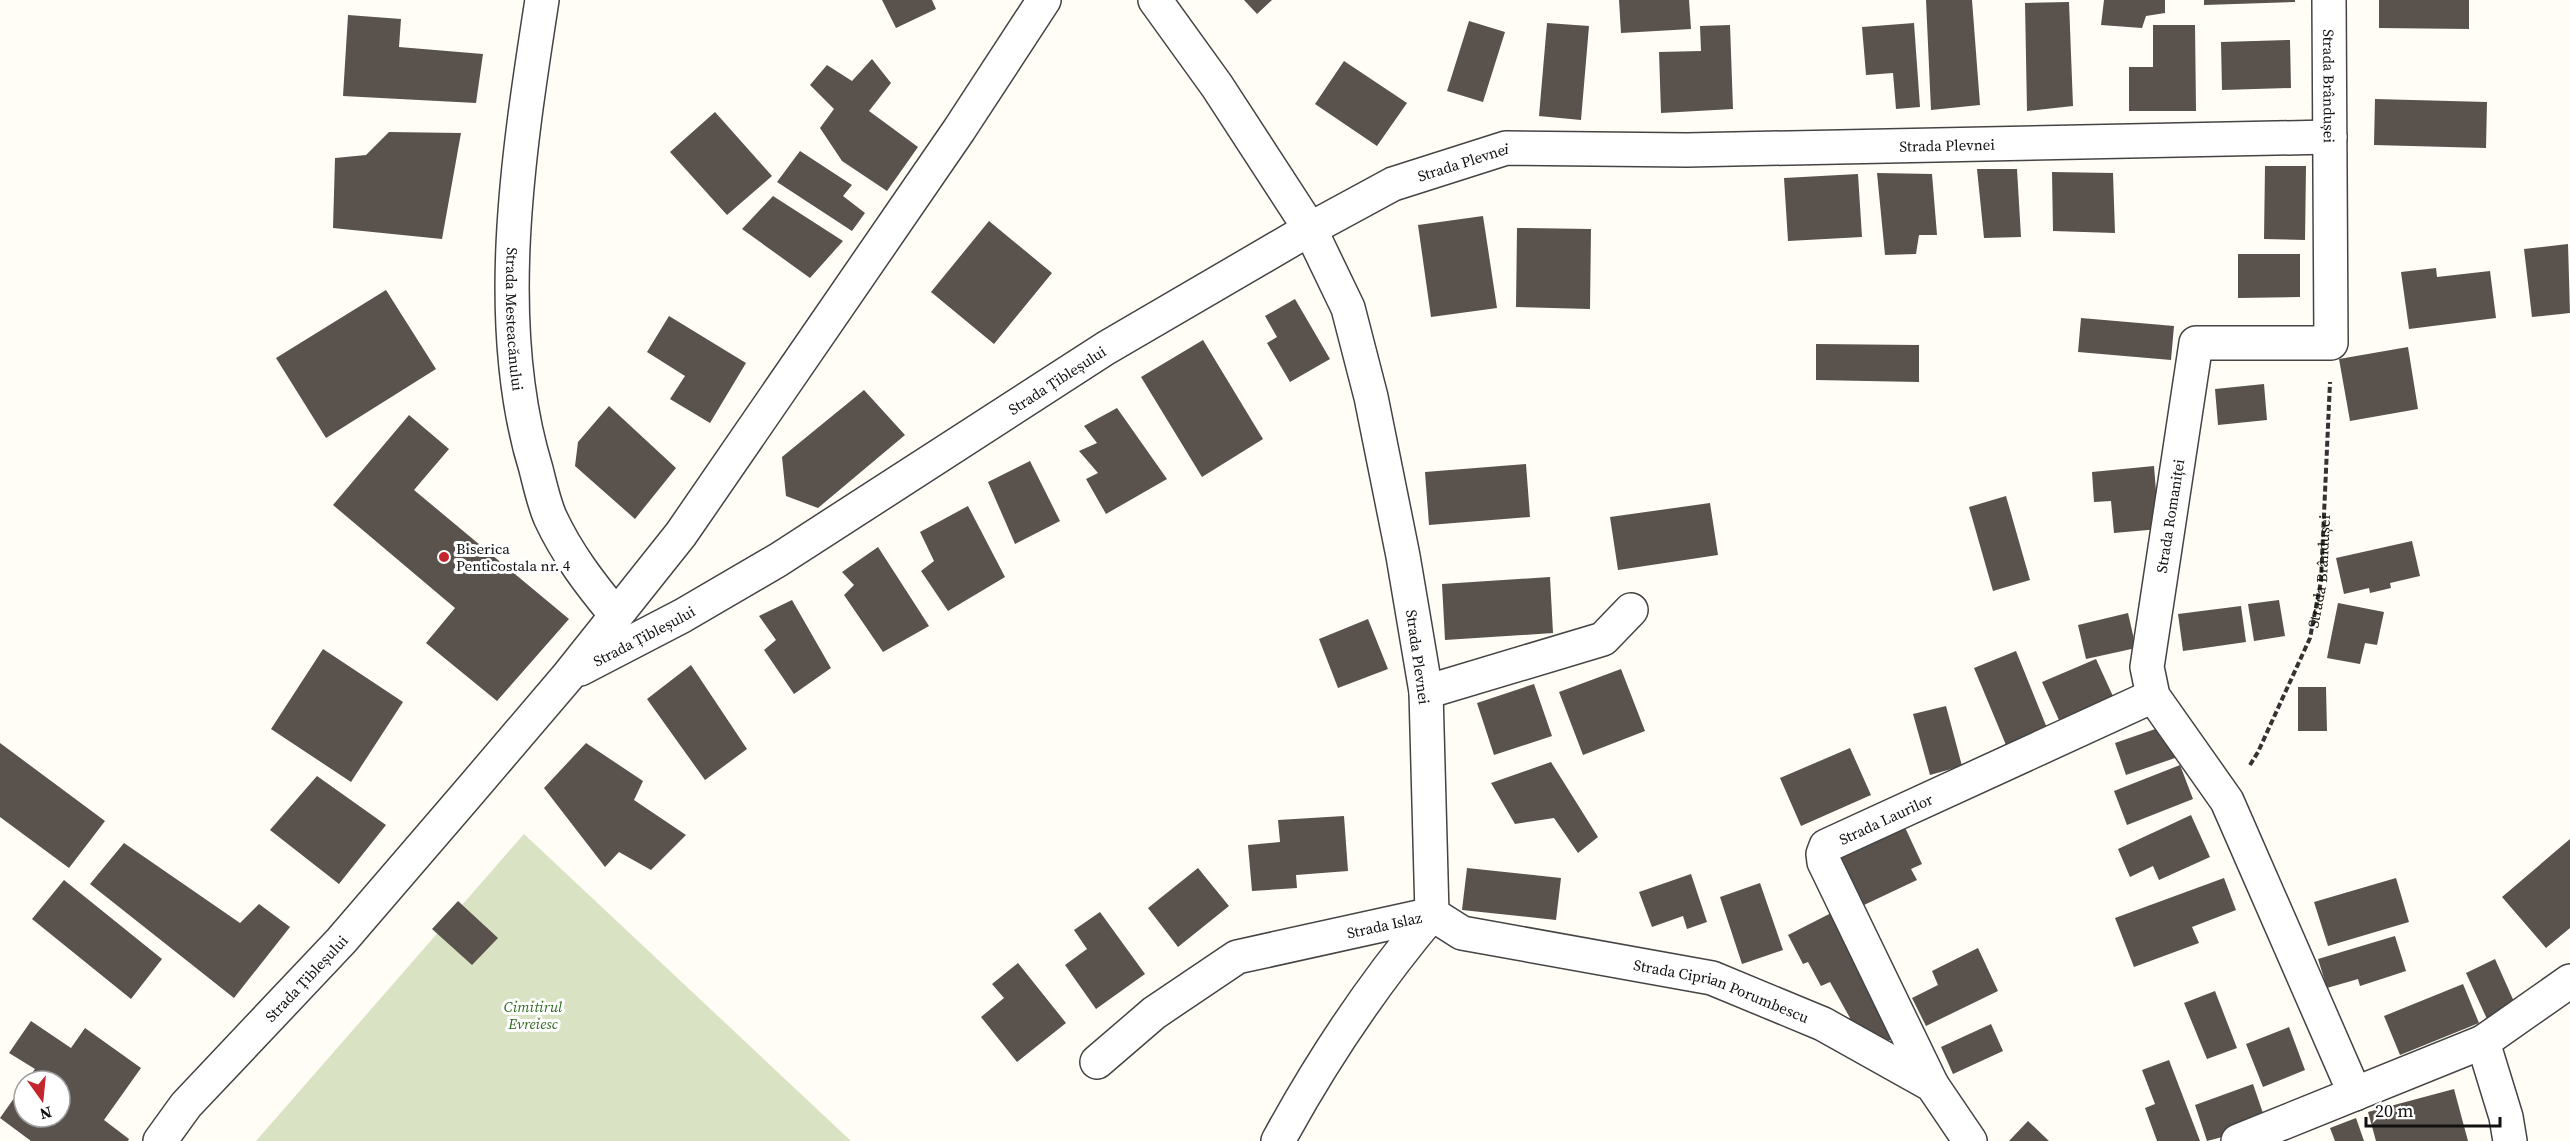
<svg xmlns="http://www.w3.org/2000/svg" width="2570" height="1141" viewBox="0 0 2570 1141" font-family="'Source Serif 4',serif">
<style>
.cemetery{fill:#d9e3c4}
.building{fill:#5a524d}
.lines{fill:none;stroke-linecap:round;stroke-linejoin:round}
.minor-casing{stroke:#444;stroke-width:36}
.path{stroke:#333;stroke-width:4;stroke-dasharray:6 3;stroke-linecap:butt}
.minor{stroke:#fff;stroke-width:33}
.poi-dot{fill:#c4262e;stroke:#fff;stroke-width:2}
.labels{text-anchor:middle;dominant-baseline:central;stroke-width:6;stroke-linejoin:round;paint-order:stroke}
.street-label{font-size:15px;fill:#111;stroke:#fff}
.poi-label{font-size:15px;fill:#111;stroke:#fff;text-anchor:start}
.park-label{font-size:15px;font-style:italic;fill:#2f6b1f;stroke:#fff}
</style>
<rect width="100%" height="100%" fill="#fffdf5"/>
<path class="cemetery" d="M524,834L851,1141H256Z"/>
<path class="building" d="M882,0H932L936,9L896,28Z
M1244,0H1272L1257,14Z
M1619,0H1689L1691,29L1621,33Z
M1926,0H1972L1980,105L1931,110Z
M2104,0H2165V13L2146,16L2142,28L2101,25Z
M2204,0H2295V2L2204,5Z
M2379,0H2469V29L2379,28Z
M2069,2L2073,106L2027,111L2025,3Z
M348,15L401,19L399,47L483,54L476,103L343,96Z
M1469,21L1505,32L1483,102L1447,91Z
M1547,23L1589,26L1581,120L1539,116Z
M1914,23L1920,107L1896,109L1893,73L1866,75L1862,27Z
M1730,25L1733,109L1661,113L1659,52L1701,51L1700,26Z
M2153,25H2195L2196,111H2129V67H2153Z
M2290,40L2291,88L2222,90L2221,42Z
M872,59L891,83L869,111L918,147L887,191L842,161L820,128L834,109L810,85L827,65L852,81Z
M1344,61L1407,103L1377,146L1315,104Z
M2375,99L2487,102L2486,148L2374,145Z
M715,112L772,176L727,215L670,152Z
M389,132L461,133L442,239L333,228L335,158L366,155Z
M800,151L852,185L843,196L865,213L852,231L777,182Z
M2265,166H2306L2305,240L2264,239Z
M1977,169H2017L2021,237L1984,238Z
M2052,172L2113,173L2115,233L2053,231Z
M1877,173L1932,174L1937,235H1919L1916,254L1885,255Z
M1858,174L1862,237L1788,241L1784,178Z
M773,196L843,241L810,278L742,229Z
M1483,216L1497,308L1431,317L1418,225Z
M989,221L1052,273L994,344L931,292Z
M1517,228L1591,229L1590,309L1516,307Z
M2568,244L2570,313L2532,317L2524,249Z
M2238,254H2300V297L2238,298Z
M2436,268L2437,277L2490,271L2496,318L2409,329L2401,272Z
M386,290L436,369L326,438L276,358Z
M1295,299L1330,359L1290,382L1267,343L1277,337L1265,316Z
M669,316L746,363L710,423L670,399L685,376L647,352Z
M2081,318L2174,326L2171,360L2078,352Z
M1203,340L1263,439L1202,477L1141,377Z
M1816,344L1919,345V382L1816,380Z
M2408,347L2418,409L2350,421L2339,359Z
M2264,384L2267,420L2218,425L2215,389Z
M864,390L905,435L818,508L786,496L782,457Z
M609,406L676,468L635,519L575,466L578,442Z
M1117,408L1167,479L1106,514L1086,479L1098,473L1079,451L1097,443L1084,426Z
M409,415L449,449L414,490L569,619L497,701L426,643L455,608L333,505Z
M1030,461L1060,521L1015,544L988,482Z
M1526,464L1530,517L1429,525L1425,472Z
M2154,466L2159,529L2114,533L2111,501L2094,502L2092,472Z
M2006,496L2030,580L1993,591L1969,507Z
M1710,503L1718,555L1618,570L1610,517Z
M968,506L1005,577L948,611L921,571L934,561L920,532Z
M2412,541L2420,576L2390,583L2391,588L2370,593L2369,588L2344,594L2336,558Z
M878,547L929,626L883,652L844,595L854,585L842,572Z
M1550,577L1553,633L1445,640L1442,584Z
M792,600L831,668L794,694L764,650L776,640L759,616Z
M2279,600L2285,636L2254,641L2248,604Z
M2338,603L2384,612L2377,645L2365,643L2360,664L2327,658Z
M2241,606L2246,642L2183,651L2178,614Z
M2128,613L2136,648L2086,659L2078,625Z
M1368,619L1388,669L1338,688L1319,639Z
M323,649L403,702L351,782L271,729Z
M2016,651L2047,728L2006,745L1974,668Z
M2096,659L2117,705L2063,729L2042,682Z
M691,665L747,749L705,780L647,699Z
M1621,669L1645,731L1583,755L1559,692Z
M1534,684L1552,736L1494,755L1477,703Z
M2298,687H2326L2327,731H2298Z
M1946,706L1962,766L1930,775L1913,714Z
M2164,726L2175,758L2126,775L2115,743Z
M0,743L105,821L69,868L0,817Z
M586,743L643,781L634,800L686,835L651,870L619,852L605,867L544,788Z
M1850,748L1871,795L1801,826L1780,778Z
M1551,762L1598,837L1578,853L1554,818L1515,824L1491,783Z
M2180,765L2193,799L2127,825L2114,791Z
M317,776L386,825L339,884L270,830Z
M2191,815L2210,857L2159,880L2153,866L2130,877L2118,849Z
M1344,816L1348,871L1296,875L1297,888L1252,891L1248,845L1280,842L1278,820Z
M1902,821L1922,864L1911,869L1917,880L1864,905L1838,851Z
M2570,839V928L2546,948L2502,897Z
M124,843L240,923L259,904L290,927L234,998L90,884Z
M1198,868L1229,906L1178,947L1148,908Z
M1467,868L1561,878L1556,920L1462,910Z
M1691,874L1707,922L1687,929L1683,916L1652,927L1639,892Z
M2224,878L2236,910L2192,927L2199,943L2134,967L2115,918Z
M2396,878L2409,922L2328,946L2314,902Z
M64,880L162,959L131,999L32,919Z
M1760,883L1783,950L1742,964L1720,897Z
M458,901L498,938L472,965L432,929Z
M1839,909L1901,1035L1872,1048L1834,1026L1850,1018L1830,982L1821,986L1808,962L1803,964L1788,935Z
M1100,912L1145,974L1096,1009L1065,965L1087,949L1074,930Z
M2395,936L2406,971L2360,986L2358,979L2327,988L2318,959Z
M1978,948L1998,991L1926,1026L1912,998L1938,985L1932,971Z
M2495,959L2516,1006L2487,1019L2466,973Z
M1018,963L1066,1023L1017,1062L981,1017L1004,998L992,984Z
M2463,984L2479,1023L2400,1055L2384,1016Z
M2215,991L2237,1048L2207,1059L2184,1003Z
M31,1021L71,1048L85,1028L141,1068L104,1120L129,1139L128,1141H31L0,1118L24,1084V1117H60V1081H26L35,1069L9,1053Z
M1991,1024L2003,1051L1953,1074L1941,1047Z
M2289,1027L2305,1070L2263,1087L2246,1044Z
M2169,1060L2200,1141H2157L2145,1108L2155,1104L2142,1070Z
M2253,1084L2264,1116L2234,1134L2207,1141L2195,1105Z
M2454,1089L2468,1141H2376L2368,1112Z
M2356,1118L2364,1141H2335L2330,1128Z
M2028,1121L2049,1141H2009Z"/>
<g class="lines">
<defs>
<g id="minor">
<path id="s2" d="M542,0C519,149 491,323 536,469C540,485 544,503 550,517C567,554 591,585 616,615"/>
<path id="s3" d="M2329,0L2331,343H2196L2147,667L2153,696L2227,801L2355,1094"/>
<path id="s4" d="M580,669L682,616L778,560L1106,348L1310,229L1217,86L1155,0"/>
<path d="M1426,692L1603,639L1631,610"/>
<path id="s5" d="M1432,914L1426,692L1403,556L1371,397L1348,308L1310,229L1393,184L1506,148L1687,150L2330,137"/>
<path id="s6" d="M1432,914L1462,933L1712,978L1823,1024L1932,1085L1970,1141"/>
<path d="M2483,1042L2506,1117L2510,1141"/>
<path id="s7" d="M1097,1062L1154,1013L1237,957L1432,914"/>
<path id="s8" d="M1932,1085L1824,862L1823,854L1826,846L2153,696"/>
<path id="s9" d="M160,1141L186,1105L341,941L470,791L568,676L681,534L959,130L1044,0"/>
<path d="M1278,1141C1322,1060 1372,985 1432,914"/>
<path d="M2238,1141L2483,1042L2570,981"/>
</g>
</defs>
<use href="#minor" class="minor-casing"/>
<path class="path" id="s1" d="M2250,765L2258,752L2310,638L2321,581L2330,382"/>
<use href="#minor" class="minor"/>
</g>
<circle class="poi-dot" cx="444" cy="557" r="6"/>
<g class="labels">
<g class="street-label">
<text stroke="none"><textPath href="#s3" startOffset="86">Strada Brândușei</textPath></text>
<text stroke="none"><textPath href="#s5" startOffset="1356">Strada Plevnei</textPath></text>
<text stroke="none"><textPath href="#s5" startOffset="870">Strada Plevnei</textPath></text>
<text stroke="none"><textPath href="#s2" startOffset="321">Strada Mesteacănului</textPath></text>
<text stroke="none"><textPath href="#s4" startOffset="558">Strada Țibleșului</textPath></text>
<text transform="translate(2170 516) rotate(-81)">Strada Romaniței</text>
<text stroke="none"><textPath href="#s1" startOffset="208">Strada Brândușei</textPath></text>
<text stroke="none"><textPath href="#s4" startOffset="72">Strada Țibleșului</textPath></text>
<text transform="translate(1418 657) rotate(82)">Strada Plevnei</text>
<text stroke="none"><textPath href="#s8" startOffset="330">Strada Laurilor</textPath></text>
<text stroke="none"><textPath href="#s7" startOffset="326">Strada Islaz</textPath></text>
<text stroke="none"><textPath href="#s9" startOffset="219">Strada Țibleșului</textPath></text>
<text stroke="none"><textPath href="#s6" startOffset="302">Strada Ciprian Porumbescu</textPath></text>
</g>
<g class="poi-label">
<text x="456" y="548">Biserica<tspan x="456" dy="17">Penticostala nr. 4</tspan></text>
</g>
<g class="park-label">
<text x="533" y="1006">Cimitirul<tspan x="533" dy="17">Evreiesc</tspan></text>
</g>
</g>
<g transform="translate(42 1099) rotate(165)"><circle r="28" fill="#ffffff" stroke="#a0a0a0" stroke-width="1.5"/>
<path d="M0-4.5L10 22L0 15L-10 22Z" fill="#c4262e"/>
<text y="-9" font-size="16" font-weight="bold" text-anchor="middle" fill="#111111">N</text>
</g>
<path d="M2366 1117v9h134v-9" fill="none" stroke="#111111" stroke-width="3"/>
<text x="2375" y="1117" font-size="18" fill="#111111" stroke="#ffffff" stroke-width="4.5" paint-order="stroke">20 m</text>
</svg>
